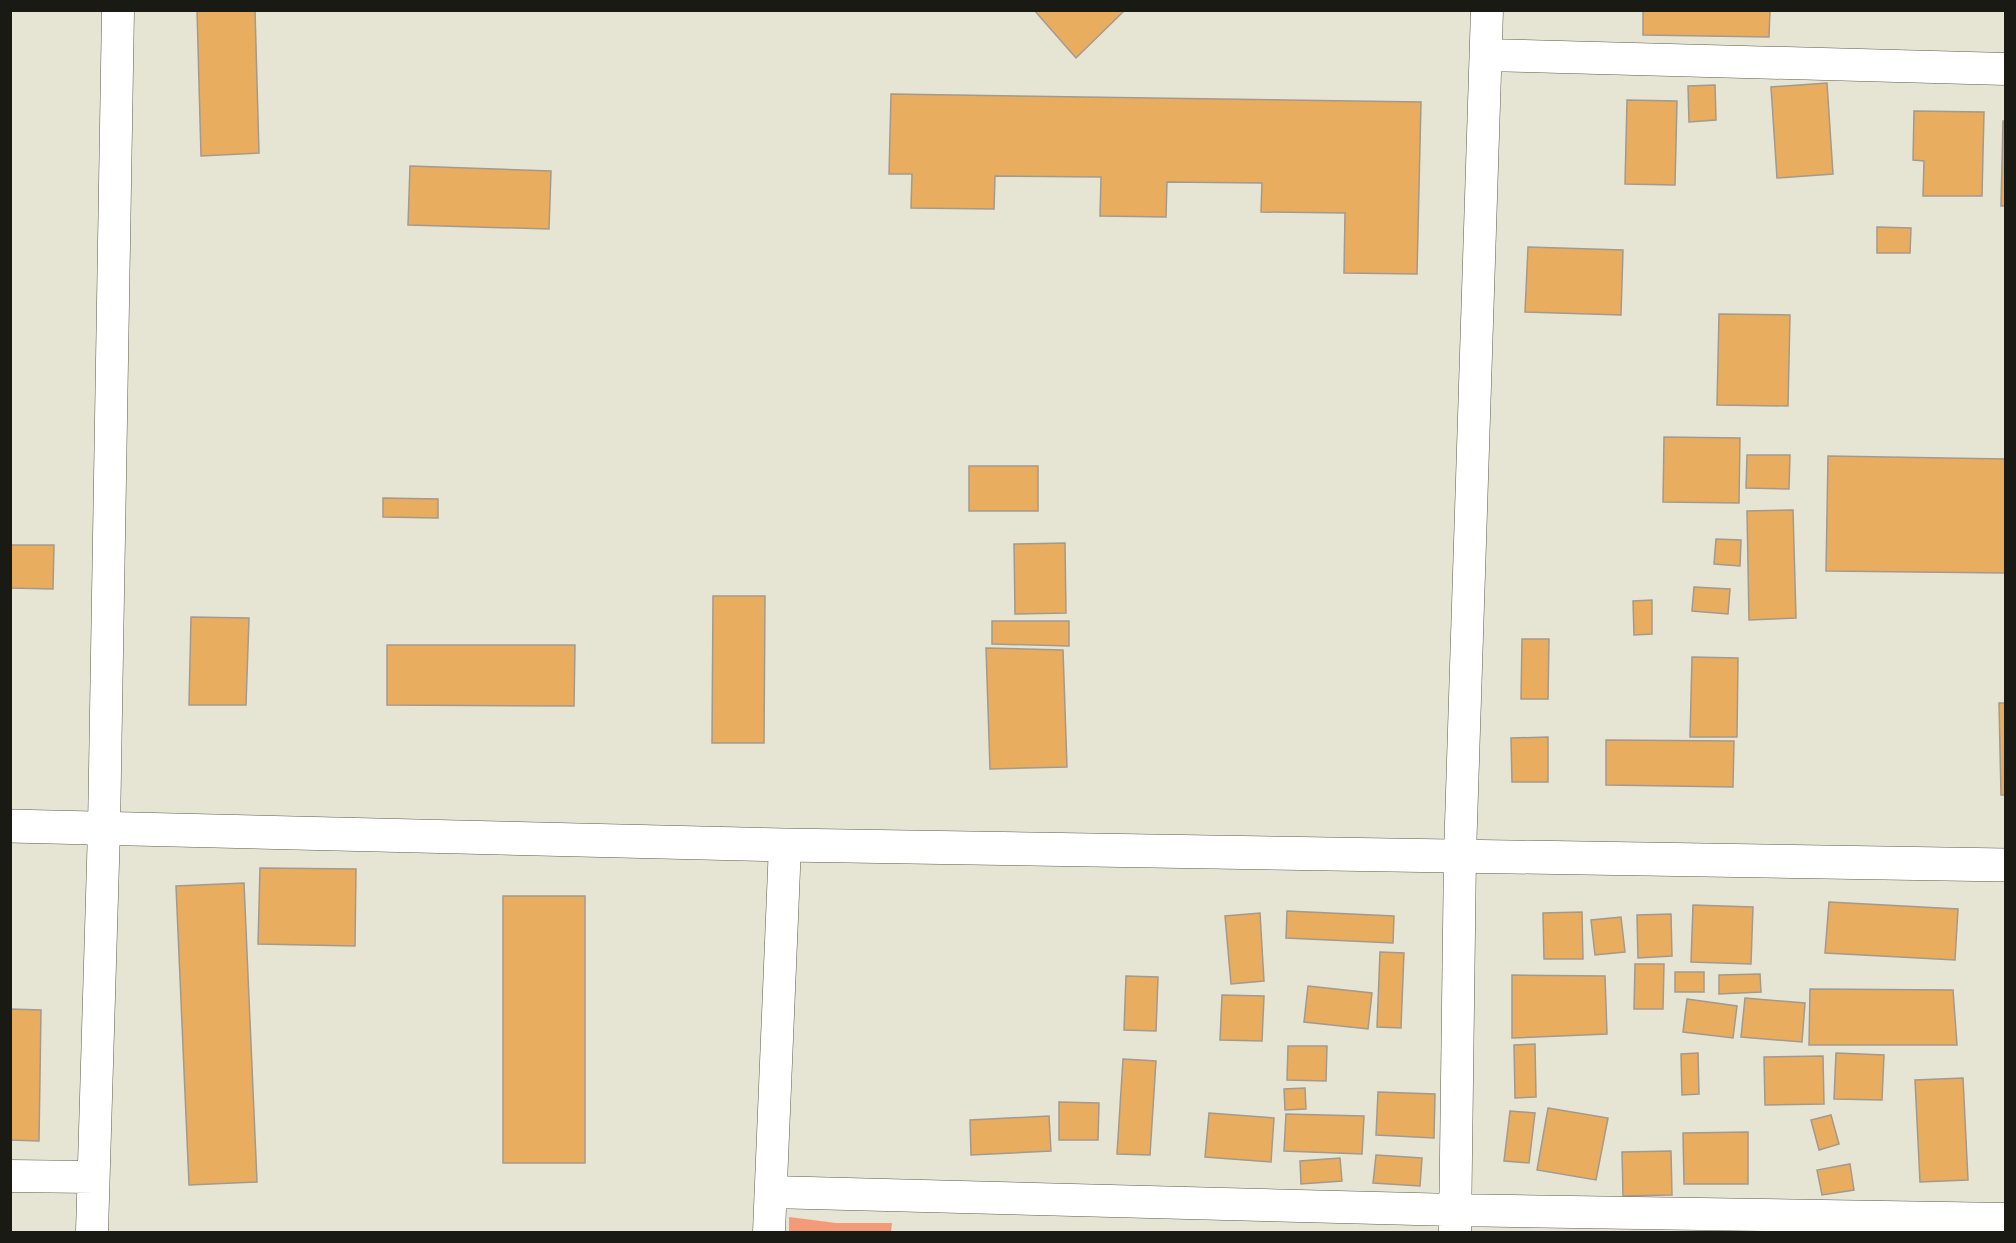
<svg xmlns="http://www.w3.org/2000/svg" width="2016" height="1243" viewBox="0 0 2016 1243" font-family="'PT Sans Narrow',sans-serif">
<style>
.green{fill:#f39b79}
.building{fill:#e8ad5f;stroke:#a4998d;stroke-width:1.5}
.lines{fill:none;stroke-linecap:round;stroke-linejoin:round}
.street-casing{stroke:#5d5c4e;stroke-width:33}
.secondary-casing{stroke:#5d5c4e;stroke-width:34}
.street{stroke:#fff;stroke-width:32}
.secondary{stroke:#fff;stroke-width:33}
</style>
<rect width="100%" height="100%" fill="#e6e5d4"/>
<path class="green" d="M789,1217L836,1223H892L891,1232H789Z"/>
<path class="building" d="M197,10H255L259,153L201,156Z
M1034,10H1125L1076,58Z
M1643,10H1770L1769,37L1643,35Z
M1827,83L1833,174L1777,178L1771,87Z
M1715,85L1716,120L1689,122L1688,86Z
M891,94L1421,102L1417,274L1344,273L1345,213L1261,212L1262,183L1167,182L1166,217L1100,216L1101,177L995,176L994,209L911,208L912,174H889Z
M1627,100L1677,101L1675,185L1625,184Z
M1914,111L1984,112L1982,196H1923L1924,161L1913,160Z
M2003,121H2006V206H2001Z
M410,166L551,171L549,229L408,225Z
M1877,227L1911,228L1910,253H1877Z
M1528,247L1623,250L1621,315L1525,312Z
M1719,314L1790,315L1788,406L1717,405Z
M1664,437L1740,438L1739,503L1663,502Z
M1747,455H1790L1789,489L1746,488Z
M1828,456L2006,459V573L1826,571Z
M969,466H1038V511H969Z
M383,498L438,499V518L383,517Z
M1793,510L1796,618L1749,620L1747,511Z
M1716,539L1741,540L1740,566L1714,564Z
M1065,543L1066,613L1015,614L1014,544Z
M10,545H54L53,589L10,588Z
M1694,587L1730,589L1728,614L1692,611Z
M713,596H765L764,743H712Z
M1652,600V634L1634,635L1633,601Z
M191,617L249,618L246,705H189Z
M992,621H1069V646L992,644Z
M1522,639H1549L1548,699H1521Z
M387,645H575L574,706L387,705Z
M986,648L1063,650L1067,767L990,769Z
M1692,657L1738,658L1737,737H1690Z
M1999,703H2006V795H2001Z
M1548,737V782H1512L1511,738Z
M1606,740L1734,741L1733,787L1606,785Z
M260,868L356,869L355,946L258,944Z
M244,883L257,1182L189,1185L176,886Z
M503,896H585V1163H503Z
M1829,902L1958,909L1955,960L1825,953Z
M1693,905L1753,907L1751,964L1691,962Z
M1287,911L1394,916L1393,943L1286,938Z
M1582,912L1583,959H1544L1543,913Z
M1260,913L1264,981L1231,984L1225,916Z
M1671,914L1672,956L1638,958L1637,915Z
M1621,917L1625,952L1595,955L1591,920Z
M1380,952L1404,953L1401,1028L1377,1027Z
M1635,964H1664L1663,1009H1634Z
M1675,972H1704V992H1675Z
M1760,974L1761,992L1719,994V975Z
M1512,975L1605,976L1607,1034L1512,1038Z
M1126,976L1158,977L1156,1031L1124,1030Z
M1308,986L1372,993L1368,1029L1304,1022Z
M1810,989L1953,990L1957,1045H1809Z
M1222,995L1264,996L1262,1041L1220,1040Z
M1745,998L1805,1003L1802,1042L1741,1037Z
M1687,999L1737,1006L1733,1038L1683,1032Z
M10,1009L41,1010L39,1141L10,1140Z
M1535,1044L1536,1097L1515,1098L1514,1045Z
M1288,1046H1327L1326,1081L1287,1080Z
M1698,1053L1699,1094L1682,1095L1681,1054Z
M1836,1053L1884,1055L1882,1100L1834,1099Z
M1823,1056L1824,1104L1765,1105L1764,1057Z
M1123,1059L1156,1061L1150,1155L1117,1154Z
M1963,1078L1968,1180L1920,1182L1915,1080Z
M1305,1088L1306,1109L1285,1110L1284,1089Z
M1378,1092L1435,1094L1434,1138L1376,1135Z
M1059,1102L1099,1103L1098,1140H1059Z
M1548,1108L1608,1118L1596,1180L1537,1170Z
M1510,1111L1535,1113L1529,1163L1504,1161Z
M1209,1113L1274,1118L1271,1162L1205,1157Z
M1286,1114L1364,1116L1362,1154L1284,1151Z
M1831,1115L1839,1144L1819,1150L1811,1120Z
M1049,1116L1051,1151L971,1155L970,1120Z
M1748,1132V1184H1684L1683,1133Z
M1671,1151L1672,1195L1623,1196L1622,1152Z
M1376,1155L1422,1158L1420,1186L1373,1183Z
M1340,1158L1342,1181L1301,1184L1300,1161Z
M1850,1164L1854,1190L1822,1195L1817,1170Z"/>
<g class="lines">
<defs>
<path id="street" d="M1486,55L2006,69
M10,1176L93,1177
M771,1192L1455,1210L2006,1219
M92,1232L104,829L118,10
M769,1232L785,845
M1455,1232L1460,855L1487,10"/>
<path id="secondary" d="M10,826L785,845L2006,865"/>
</defs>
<use href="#street" class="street-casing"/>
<use href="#secondary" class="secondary-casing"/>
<use href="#street" class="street"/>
<use href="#secondary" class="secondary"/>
</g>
<rect width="2016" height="1243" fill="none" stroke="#1a1a14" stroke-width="24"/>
</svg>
